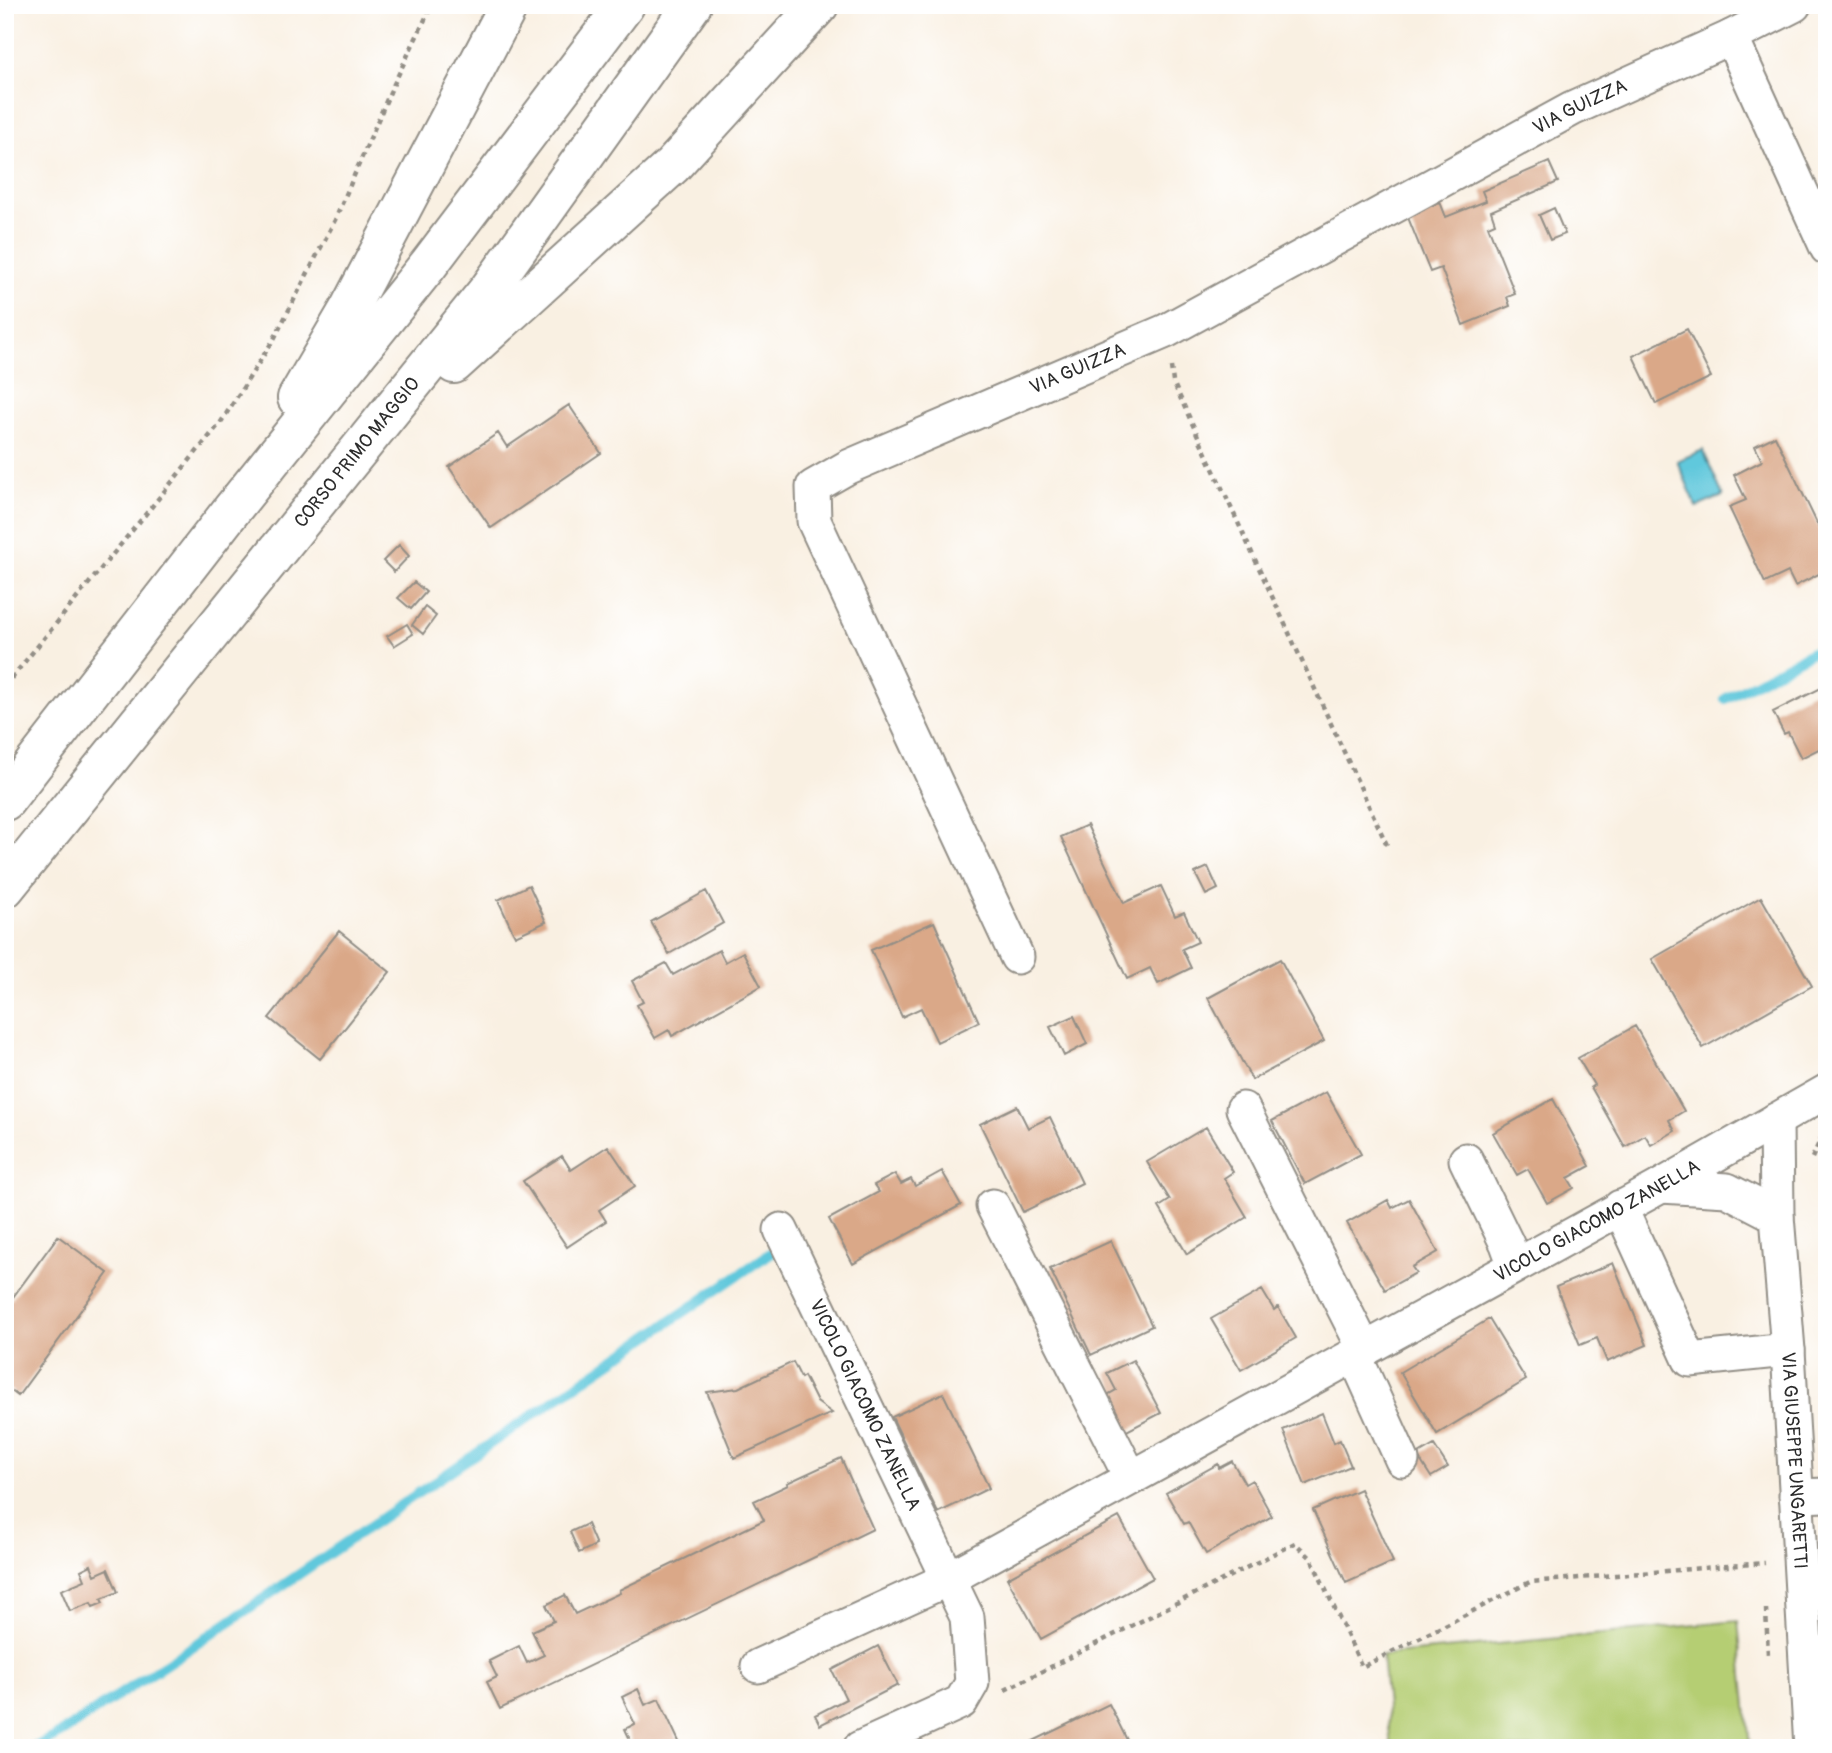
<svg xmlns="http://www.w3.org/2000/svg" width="1832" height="1753" viewBox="0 0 1832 1753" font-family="Pangolin,sans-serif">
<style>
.green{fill:#b5ce73;stroke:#707c4f;stroke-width:2}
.water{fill:#60c8dc;stroke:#467a84;stroke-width:2}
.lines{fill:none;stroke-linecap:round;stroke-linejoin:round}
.stream{stroke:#60c8dc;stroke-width:10}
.building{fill:#daa888}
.minor-casing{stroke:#928e86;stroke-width:37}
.highway-casing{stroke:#928e86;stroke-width:42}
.path{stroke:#928e86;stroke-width:4.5;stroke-dasharray:5 5;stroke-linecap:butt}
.minor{stroke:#fff;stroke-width:33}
.highway{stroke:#fff;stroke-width:38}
.labels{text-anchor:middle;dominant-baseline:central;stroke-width:6;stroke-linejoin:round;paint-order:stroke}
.street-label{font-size:19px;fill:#2b2b2b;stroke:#fff}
</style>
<rect width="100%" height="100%" fill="#fff"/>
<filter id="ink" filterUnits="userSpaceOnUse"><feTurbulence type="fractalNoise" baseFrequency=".0143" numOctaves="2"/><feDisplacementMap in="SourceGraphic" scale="14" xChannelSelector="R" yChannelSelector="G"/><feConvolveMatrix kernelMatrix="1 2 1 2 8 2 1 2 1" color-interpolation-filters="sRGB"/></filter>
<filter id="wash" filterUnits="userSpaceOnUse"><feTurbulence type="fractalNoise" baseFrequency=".00686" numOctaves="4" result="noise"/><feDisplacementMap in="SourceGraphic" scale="28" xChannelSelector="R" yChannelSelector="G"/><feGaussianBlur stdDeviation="1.57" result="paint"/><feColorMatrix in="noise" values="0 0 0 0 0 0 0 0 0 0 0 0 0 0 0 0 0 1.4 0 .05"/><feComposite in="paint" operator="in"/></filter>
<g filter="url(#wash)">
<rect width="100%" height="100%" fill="#f9f0e2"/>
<path class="green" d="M1738,1621L1750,1748H1391L1382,1655Z"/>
<path class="water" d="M1703,450L1723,496L1697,507L1677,461Z"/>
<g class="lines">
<path class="stream" d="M1725,699L1827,644
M33,1748L58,1735L201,1641L775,1250"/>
</g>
<g id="blocks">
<path class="building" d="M1549,162L1558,182L1491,211L1495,223L1488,226L1515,294L1507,297L1510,306L1463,325L1441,268L1430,272L1407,215L1440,202L1446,217L1486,201L1482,191Z
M1554,208L1565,234L1550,240L1539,215Z
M1687,329L1711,377L1656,404L1633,356Z
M569,405L601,453L491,528L449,467L498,433L507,447Z
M1775,436L1827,544V570L1795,586L1788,572L1765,583L1729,507L1746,500L1734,475L1762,461L1755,446Z
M399,545L409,556L394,572L383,561Z
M414,582L426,592L411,609L398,598Z
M425,607L436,616L423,634L412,625Z
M407,624L413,634L394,646L387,636Z
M1827,685V745L1801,758L1788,732L1784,734L1773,712Z
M1087,825L1124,903L1161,886L1175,916L1184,912L1198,942L1182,949L1191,968L1158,984L1150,968L1127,979L1061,837Z
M1208,867L1218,889L1206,895L1195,873Z
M529,885L546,922L515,936L498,900Z
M706,891L723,923L669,954L651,922Z
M1761,897L1812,986L1703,1048L1652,959Z
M934,922L979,1022L937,1042L921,1008L902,1017L871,950Z
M339,931L390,972L320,1059L269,1018Z
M719,950L725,962L743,952L761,986L672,1036L669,1030L655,1038L637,1005L643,1002L632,981L666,963L673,975Z
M1280,959L1324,1041L1252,1080L1208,998Z
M1074,1016L1087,1044L1064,1056L1050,1027Z
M1635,1026L1684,1111L1669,1120L1675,1131L1651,1145L1645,1135L1625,1147L1591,1087L1594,1085L1578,1058Z
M1326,1092L1361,1154L1305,1184L1272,1121Z
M1553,1099L1590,1166L1568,1178L1574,1188L1547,1203L1528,1169L1517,1175L1493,1133Z
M1017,1106L1028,1128L1050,1117L1082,1183L1023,1212L980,1124Z
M1206,1127L1233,1172L1224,1178L1247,1217L1187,1254L1159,1207L1170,1200L1147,1162Z
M608,1146L635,1186L599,1210L606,1221L567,1247L523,1181L562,1156L571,1170Z
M942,1171L961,1205L853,1264L829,1219L879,1192L874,1185L895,1174L901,1184L911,1179L915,1186Z
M1409,1199L1438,1252L1412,1267L1416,1273L1385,1290L1347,1223L1388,1200L1392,1208Z
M58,1236L108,1273L18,1396L5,1386V1308Z
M1111,1241L1152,1326L1091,1355L1050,1269Z
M1613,1263L1647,1345L1607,1362L1597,1338L1580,1345L1556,1287Z
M1262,1290L1274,1310L1278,1307L1296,1338L1241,1370L1211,1319Z
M1489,1319L1526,1380L1437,1434L1400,1372Z
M1133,1360L1161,1413L1123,1433L1104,1397L1116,1390L1107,1373Z
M793,1362L801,1378L804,1376L817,1402L832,1413L734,1458L707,1392L738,1388Z
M943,1393L989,1488L938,1513L892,1417Z
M1322,1413L1334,1443L1340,1440L1351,1466L1305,1485L1283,1430Z
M1434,1445L1448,1467L1431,1477L1417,1455Z
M841,1458L873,1529L500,1709L487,1682L497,1677L489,1661L519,1646L527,1663L544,1655L532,1631L554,1621L546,1605L565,1595L575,1614L620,1593L619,1590L764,1520L754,1501L788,1485L787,1483Z
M1232,1461L1245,1484L1252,1480L1272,1516L1206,1554L1188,1522L1184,1524L1166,1493L1218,1464L1219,1468Z
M1360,1489L1393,1562L1346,1583L1313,1510Z
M1119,1517L1153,1578L1041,1639L1007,1578Z
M587,1524L596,1545L579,1553L570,1532Z
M91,1565L95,1575L108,1569L118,1592L101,1599L103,1603L93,1607L91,1603L70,1611L61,1590L85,1580L81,1570Z
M878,1646L898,1685L820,1725L815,1715L846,1699L832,1670Z
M638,1689L645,1705L659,1699L682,1748H634L625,1729L635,1724L622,1697Z
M1109,1704L1131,1748H1019Z"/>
</g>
</g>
<g filter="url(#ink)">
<use href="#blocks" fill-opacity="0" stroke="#928e86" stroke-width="2"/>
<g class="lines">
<defs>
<g id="minor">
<path d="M1731,37L1827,248"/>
<path id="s1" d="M1017,957L814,521L813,487L848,467L1166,331L1572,109L1731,37L1794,5"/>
<path d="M1243,1109L1365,1350"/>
<path id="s2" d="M1776,1120L1777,1216L1788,1350L1811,1748"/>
<path d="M1466,1160L1507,1244L1515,1266"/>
<path d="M1661,1186L1727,1190L1777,1216"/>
<path d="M993,1206L1131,1478"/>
<path d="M1620,1207L1690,1360L1788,1350"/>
<path id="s3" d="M781,1230L967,1617L972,1683L961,1702L860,1748"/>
<path d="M1355,1356L1402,1460"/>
<path d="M1796,1496L1827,1495"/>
<path id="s4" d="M758,1666L948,1579L1661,1186L1827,1091"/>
</g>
<g id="highway">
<path d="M454,364L672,166L819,5"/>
<path d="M297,398L349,309L509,5"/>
<path d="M5,801L230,512L429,264L625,5"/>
<path id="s5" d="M5,888L489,289L692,5"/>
</g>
</defs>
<use href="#minor" class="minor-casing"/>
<use href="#highway" class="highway-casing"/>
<path class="path" d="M1171,367L1173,382L1387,845
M5,686L221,422L274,339L335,220L390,92L432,5
M1812,1158L1823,1134
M1766,1609L1768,1656
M1005,1690L1295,1543L1311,1558L1362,1667L1530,1582L1765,1563"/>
<use href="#minor" class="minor"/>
<use href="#highway" class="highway"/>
</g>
</g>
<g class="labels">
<g class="street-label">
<text stroke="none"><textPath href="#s1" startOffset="1372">VIA GUIZZA</textPath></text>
<text stroke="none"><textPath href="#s1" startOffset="805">VIA GUIZZA</textPath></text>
<text stroke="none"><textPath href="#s5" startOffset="560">CORSO PRIMO MAGGIO</textPath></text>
<text stroke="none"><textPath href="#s4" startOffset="950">VICOLO GIACOMO ZANELLA</textPath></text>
<text stroke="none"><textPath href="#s3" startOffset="194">VICOLO GIACOMO ZANELLA</textPath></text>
<text stroke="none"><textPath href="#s2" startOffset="341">VIA GIUSEPPE UNGARETTI</textPath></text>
</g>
</g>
<rect width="1832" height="1753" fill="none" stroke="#fff" stroke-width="28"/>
</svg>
